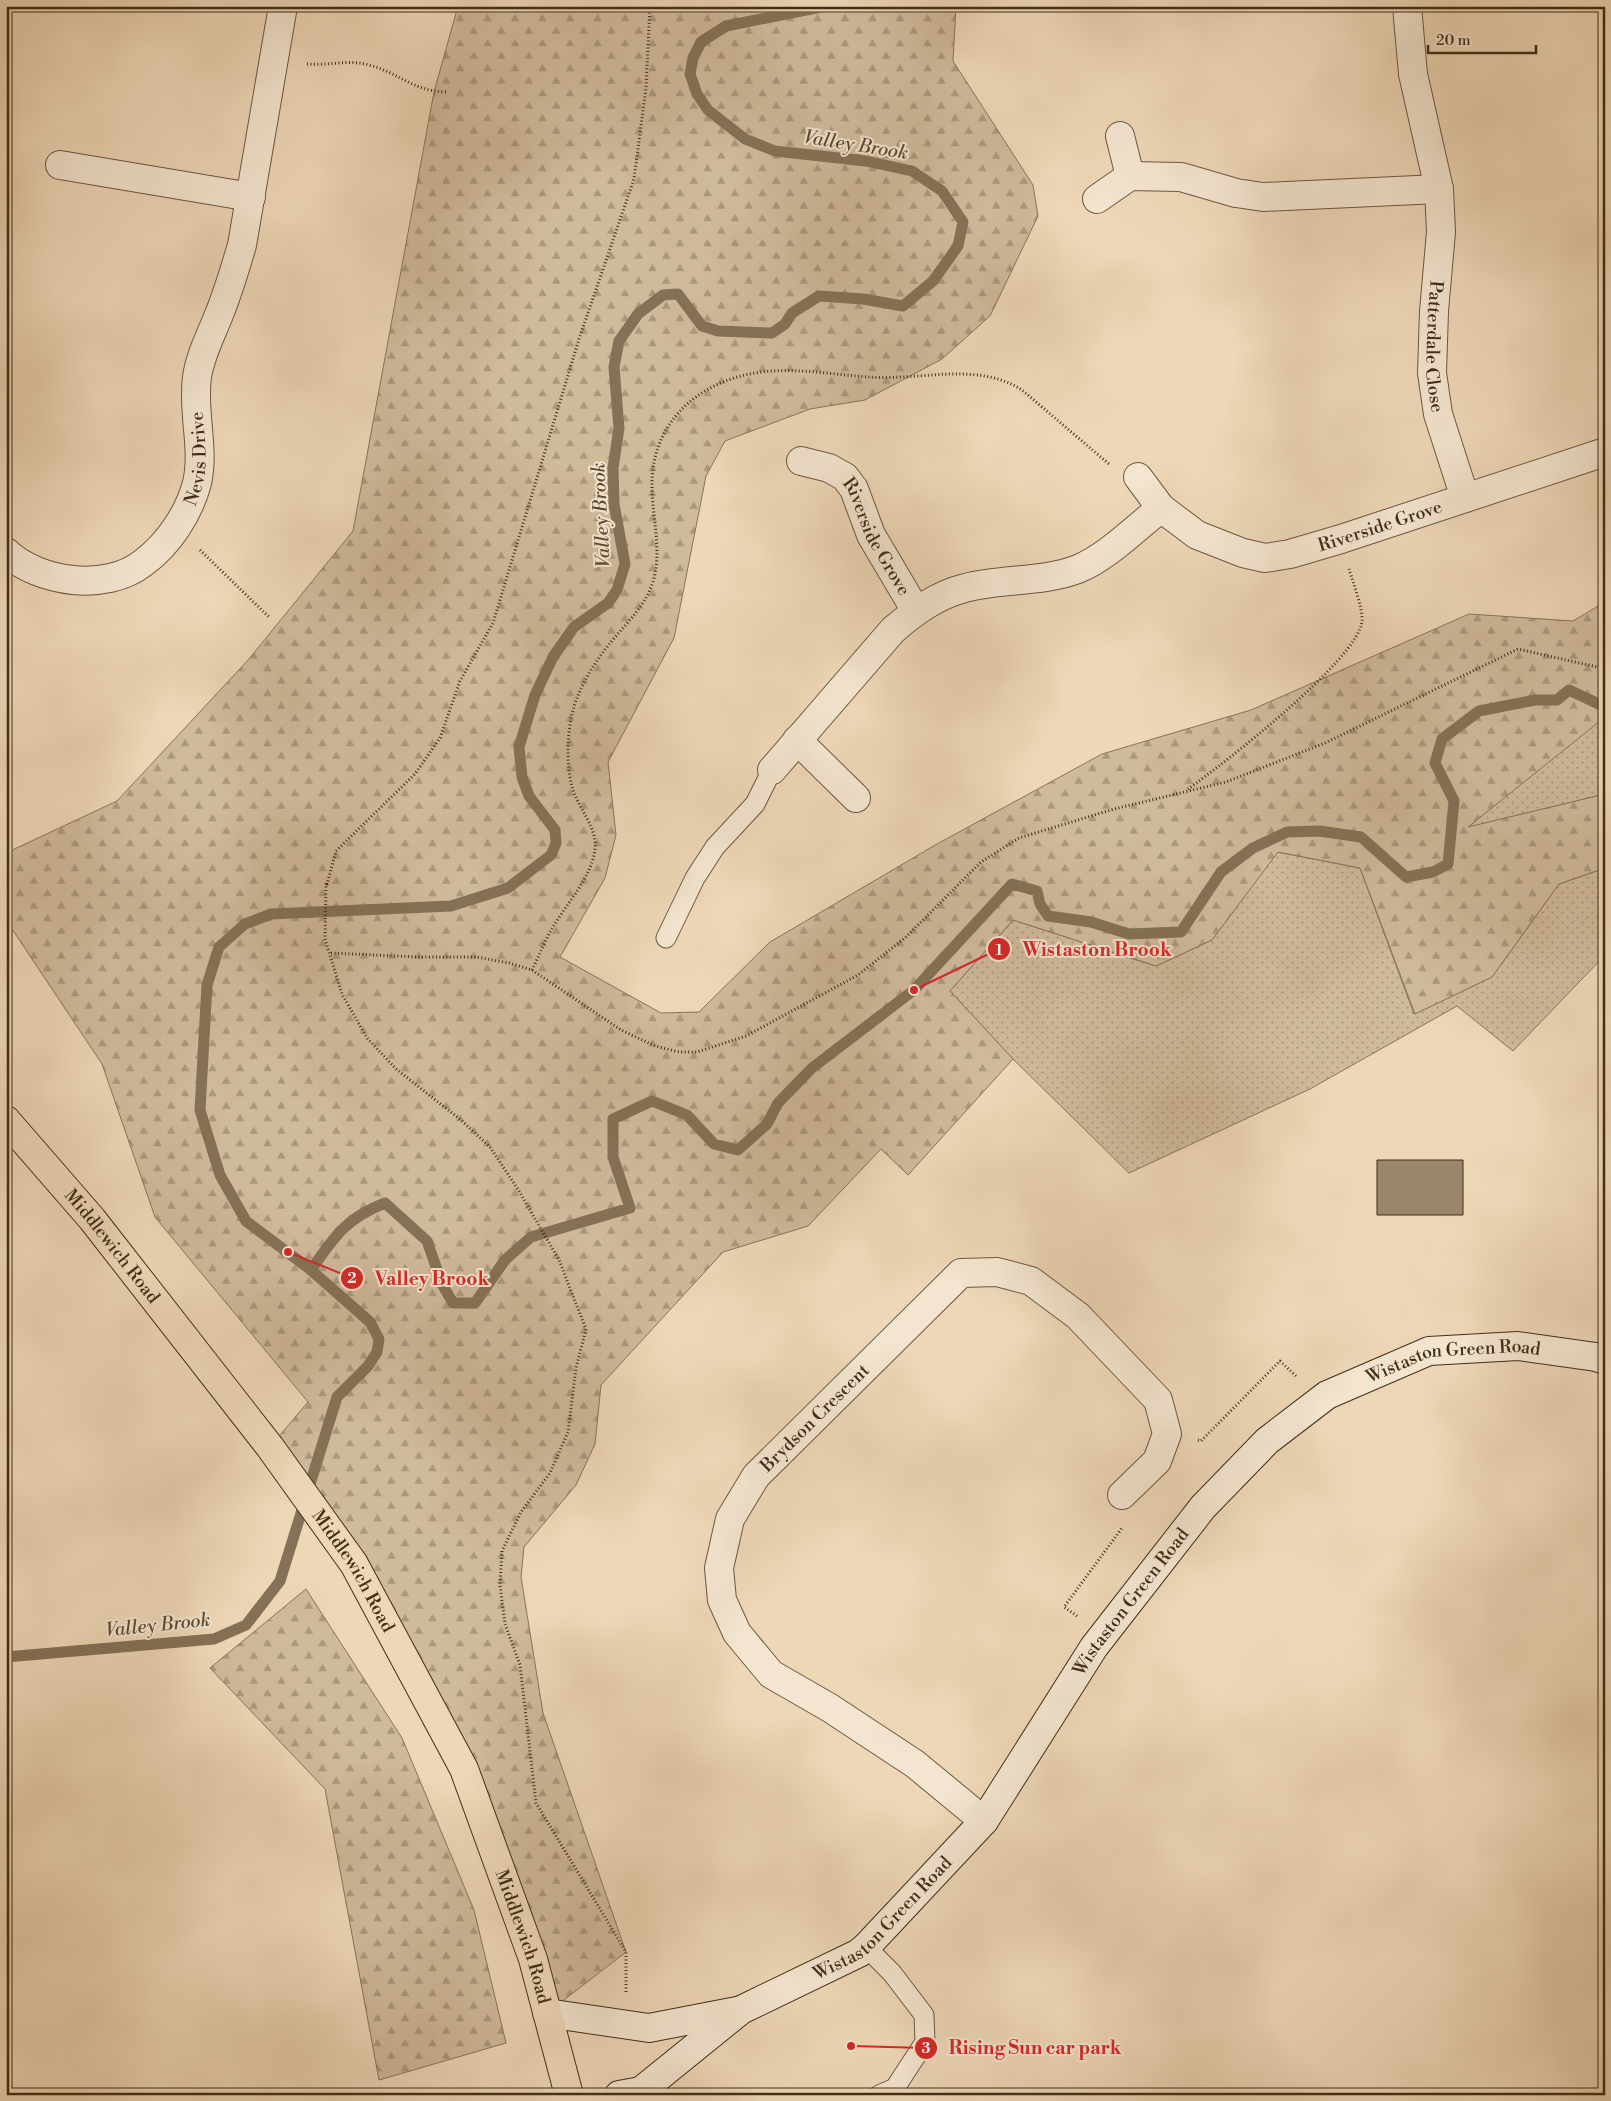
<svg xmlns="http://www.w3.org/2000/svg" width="1611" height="2101" viewBox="0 0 1611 2101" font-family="'Libre Bodoni',serif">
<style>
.grass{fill:url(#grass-dots);stroke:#88745a}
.forest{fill:url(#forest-firs);stroke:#88745a}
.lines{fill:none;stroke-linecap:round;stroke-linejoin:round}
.stream{stroke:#857157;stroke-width:11}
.building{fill:#9a866b;stroke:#402e18}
.lane-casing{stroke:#6c5840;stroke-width:21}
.street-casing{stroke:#6c5840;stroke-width:30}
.secondary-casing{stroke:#402e18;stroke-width:30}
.highway-casing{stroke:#402e18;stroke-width:30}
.path{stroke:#402e18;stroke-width:3;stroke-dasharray:1 2.5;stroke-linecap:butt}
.lane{stroke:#f4e5d0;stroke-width:19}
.street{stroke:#f4e5d0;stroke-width:28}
.secondary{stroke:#f4e5d0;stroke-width:28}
.highway{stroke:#eed7b7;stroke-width:28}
.labels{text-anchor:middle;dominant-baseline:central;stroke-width:4;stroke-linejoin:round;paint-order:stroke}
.street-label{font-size:18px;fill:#402e18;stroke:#f4e5d0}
.water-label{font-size:19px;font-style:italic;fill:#5d4a32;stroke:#f4e5d0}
.leader{fill:none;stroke:#d62828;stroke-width:2}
.callout-dot{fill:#d62828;stroke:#f4e5d0;stroke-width:2}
.mark-label{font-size:15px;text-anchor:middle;font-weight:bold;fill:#fff}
.callout-label{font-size:19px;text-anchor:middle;font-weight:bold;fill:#d62828;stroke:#f4e5d0;stroke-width:4;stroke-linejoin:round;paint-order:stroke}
</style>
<defs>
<pattern id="grass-dots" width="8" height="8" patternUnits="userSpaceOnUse" patternTransform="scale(1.25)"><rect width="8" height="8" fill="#d0ba9c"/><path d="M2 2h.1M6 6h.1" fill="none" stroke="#aa987e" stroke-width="1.8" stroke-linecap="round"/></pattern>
<pattern id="forest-firs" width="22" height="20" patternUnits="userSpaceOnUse" patternTransform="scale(1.25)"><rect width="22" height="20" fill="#d0ba9c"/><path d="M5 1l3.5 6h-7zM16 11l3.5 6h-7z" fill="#aa987e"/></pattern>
</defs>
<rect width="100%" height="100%" fill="#eed7b7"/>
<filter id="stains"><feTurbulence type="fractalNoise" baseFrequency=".004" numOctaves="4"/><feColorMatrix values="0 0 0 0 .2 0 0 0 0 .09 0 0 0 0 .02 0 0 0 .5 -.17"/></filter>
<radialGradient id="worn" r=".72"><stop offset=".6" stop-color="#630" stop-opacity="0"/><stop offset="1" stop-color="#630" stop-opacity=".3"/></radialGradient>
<path class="grass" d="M1605,717V794L1467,828L1601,718Z
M1277,852L1360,868L1414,1014L1492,977L1559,884L1605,868V955L1513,1051L1457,1006L1310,1089L1129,1173L1013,1059L950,991L1013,920L1156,966L1212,940Z"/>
<path class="forest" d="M458,6H956L953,61L1033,185L1038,216L990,316L942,359L865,400L810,409L725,441L706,476L674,638L608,762L616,835L605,878L560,957L661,1013L699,1012L770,942L937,844L1102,754L1251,710L1469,614L1573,621L1605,602V717L1468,827L1605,794V868L1559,884L1492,977L1415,1014L1360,868L1278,852L1212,940L1156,966L1013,920L950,991L1013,1059L908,1175L881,1149L808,1226L723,1252L601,1385L595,1444L576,1485L524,1547L521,1577L543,1713L626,1952L547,2013L464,1769L270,1447L308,1402L155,1217L102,1064L6,920V853L117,801L249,659L353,531L434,92Z
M306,1589L402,1738L474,1910L506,2043L379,2080L325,1789L210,1668Z"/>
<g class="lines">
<path class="stream" d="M311,1270C334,1237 346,1218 385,1203L427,1241L442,1284L453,1303H475L505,1260L531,1237L630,1208L613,1157V1119L652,1101L687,1115L714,1144L738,1150L767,1124L778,1103L812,1068L914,990L1012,884L1037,891L1040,904L1048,916L1091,922L1129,934L1181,932L1221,872L1253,848L1287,832L1319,831L1361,837L1406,877L1433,872L1448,864L1454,801L1435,763L1442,739L1479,711L1535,700H1557L1569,690L1605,707
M6,1657L214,1639L246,1625L280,1581L337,1397L368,1366L377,1352L379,1339L370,1322L311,1270L246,1221L220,1175L200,1110L207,985L219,947L245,924L271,914L451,906L508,888L551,855L556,843L555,830L529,796L522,777L519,747L535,695L553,657L574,627L608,603L617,590L625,564L614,504L613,468L619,428L614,367L619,341L638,314L663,295L678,294L702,326L718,331L772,333L785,324L792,313L819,296L863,299L903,306L933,281L958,246L963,222L942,191L912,171L866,161L775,151L745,139L708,110L697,94L690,74L693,58L701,42L726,26L826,6"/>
</g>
<path class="building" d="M1377,1160H1463V1215H1377Z"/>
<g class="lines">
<defs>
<path id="lane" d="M666,938L695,878L715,847L755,804L772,770
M866,1947L892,1973L924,2015L925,2042L895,2088L879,2095"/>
<g id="street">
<path id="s1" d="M1407,6L1413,74L1439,189L1441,232L1434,311L1432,373L1438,414L1465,498"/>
<path d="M1120,136L1130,176"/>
<path d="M60,165L251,197"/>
<path d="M1097,199L1130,176L1181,177L1236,193L1263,197L1439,189"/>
<path id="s2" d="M801,461L829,468L845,477L854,489L871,535L916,611"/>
<path id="s3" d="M1138,477L1161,508L1197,535L1243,553L1265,558L1290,554L1341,539L1605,452"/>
<path id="s4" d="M6,552C39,583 106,592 143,563C169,544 189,513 197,483C205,448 192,413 197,377C200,356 210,337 218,317C228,293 235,269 242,245L283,6"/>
<path d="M797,740L856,798"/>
<path d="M772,770L893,630C914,612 937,595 965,588C1002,578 1041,583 1078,569C1106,558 1137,527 1161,508"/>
<path id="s5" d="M984,1821L915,1764L830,1708L771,1674L737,1633L722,1600L719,1568L730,1519L756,1476L961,1273L997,1272L1031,1281L1078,1316L1158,1400L1167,1434L1157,1461L1122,1495"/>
</g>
<g id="secondary">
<path d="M547,2013L649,2028L737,2011"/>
<path id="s6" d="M619,2095L641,2091L741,2010L859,1953L866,1947L984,1821L1094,1647L1203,1507L1267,1441L1327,1395L1429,1351L1518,1346L1596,1357L1605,1360"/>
</g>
<g id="highway">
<path id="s7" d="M6,1120L92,1219L270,1447L354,1564L464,1769L533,1959L569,2095"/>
</g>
</defs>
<use href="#lane" class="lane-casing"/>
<use href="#street" class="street-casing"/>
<use href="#secondary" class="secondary-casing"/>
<use href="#highway" class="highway-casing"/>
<path class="path" d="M307,64C327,66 349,59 369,65C398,72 412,91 446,92
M200,550L269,617
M1188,789C1222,765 1359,659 1362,621C1363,609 1353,582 1349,569
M331,953L418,957H477L509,963L532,970L621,1030L655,1046L679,1052H697L746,1036L858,975L906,937L981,862L1019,838L1114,809L1226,782L1325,743L1518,649L1597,667L1605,662
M532,970C539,956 545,940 553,927C567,903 591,878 595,850C598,828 578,808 572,787C566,763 567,734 573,710C579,687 596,660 611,642C628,621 647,605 654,578C662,547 651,512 652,481C654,414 709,375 772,371C805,369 837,375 869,377C920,381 977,361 1022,390L1109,464
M1198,1440L1201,1441L1280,1361L1297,1377
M1077,1616L1064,1607L1122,1528
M626,1992V1952L536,1803L520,1665L505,1624L500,1585L502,1551L521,1512L550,1473L568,1432L576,1368L586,1329L559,1260L519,1191L490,1147L461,1120L396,1069L367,1038L342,994L325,939L326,882L327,884L336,851L415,774L440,738L460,681L493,623L579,339L634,179L646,88L650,6"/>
<use href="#lane" class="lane"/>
<use href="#street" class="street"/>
<use href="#secondary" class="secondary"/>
<use href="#highway" class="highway"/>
</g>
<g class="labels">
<g class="street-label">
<text stroke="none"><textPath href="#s1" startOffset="344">Patterdale Close</textPath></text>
<text stroke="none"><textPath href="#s4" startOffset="270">Nevis Drive</textPath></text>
<text stroke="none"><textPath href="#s3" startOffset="275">Riverside Grove</textPath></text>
<text stroke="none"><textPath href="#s2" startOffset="115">Riverside Grove</textPath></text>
<text stroke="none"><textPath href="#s7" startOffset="165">Middlewich Road</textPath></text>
<text stroke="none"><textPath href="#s6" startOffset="1148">Wistaston Green Road</textPath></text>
<text stroke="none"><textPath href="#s5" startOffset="564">Brydson Crescent</textPath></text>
<text stroke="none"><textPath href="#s7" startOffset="570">Middlewich Road</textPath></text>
<text stroke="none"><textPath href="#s6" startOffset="728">Wistaston Green Road</textPath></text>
<text stroke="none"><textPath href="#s6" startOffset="322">Wistaston Green Road</textPath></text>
<text stroke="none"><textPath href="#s7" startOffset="975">Middlewich Road</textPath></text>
</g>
<g class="water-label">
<text transform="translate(856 145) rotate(9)">Valley Brook</text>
<text transform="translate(601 515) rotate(-93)">Valley Brook</text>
<text transform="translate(158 1625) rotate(-6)">Valley Brook</text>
</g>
</g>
<path class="leader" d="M914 990L999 949M288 1252L352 1278M851 2046L926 2048"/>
<g class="callout-dot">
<circle cx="914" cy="990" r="5"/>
<circle cx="288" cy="1252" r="5"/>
<circle cx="851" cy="2046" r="5"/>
<circle cx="999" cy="949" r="12"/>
<circle cx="352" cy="1278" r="12"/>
<circle cx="926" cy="2048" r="12"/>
</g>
<g class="mark-label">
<text x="999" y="955">1</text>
<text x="352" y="1283">2</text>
<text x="926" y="2053">3</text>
</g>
<g class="callout-label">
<text x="1097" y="956">Wistaston Brook</text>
<text x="432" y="1285">Valley Brook</text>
<text x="1035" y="2054">Rising Sun car park</text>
</g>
<rect width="1611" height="2101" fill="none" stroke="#eed7b7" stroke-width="25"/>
<rect x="8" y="8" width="1596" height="2086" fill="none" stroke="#402e18" stroke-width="2.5"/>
<rect x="12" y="12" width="1586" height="2076" fill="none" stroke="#402e18"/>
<path d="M1428 45v8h108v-8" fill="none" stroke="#402e18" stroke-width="2.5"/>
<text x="1436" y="45" font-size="15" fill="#402e18" stroke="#f4e5d0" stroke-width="4" paint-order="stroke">20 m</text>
<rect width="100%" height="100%" filter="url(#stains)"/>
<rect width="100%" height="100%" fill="url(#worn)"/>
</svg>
